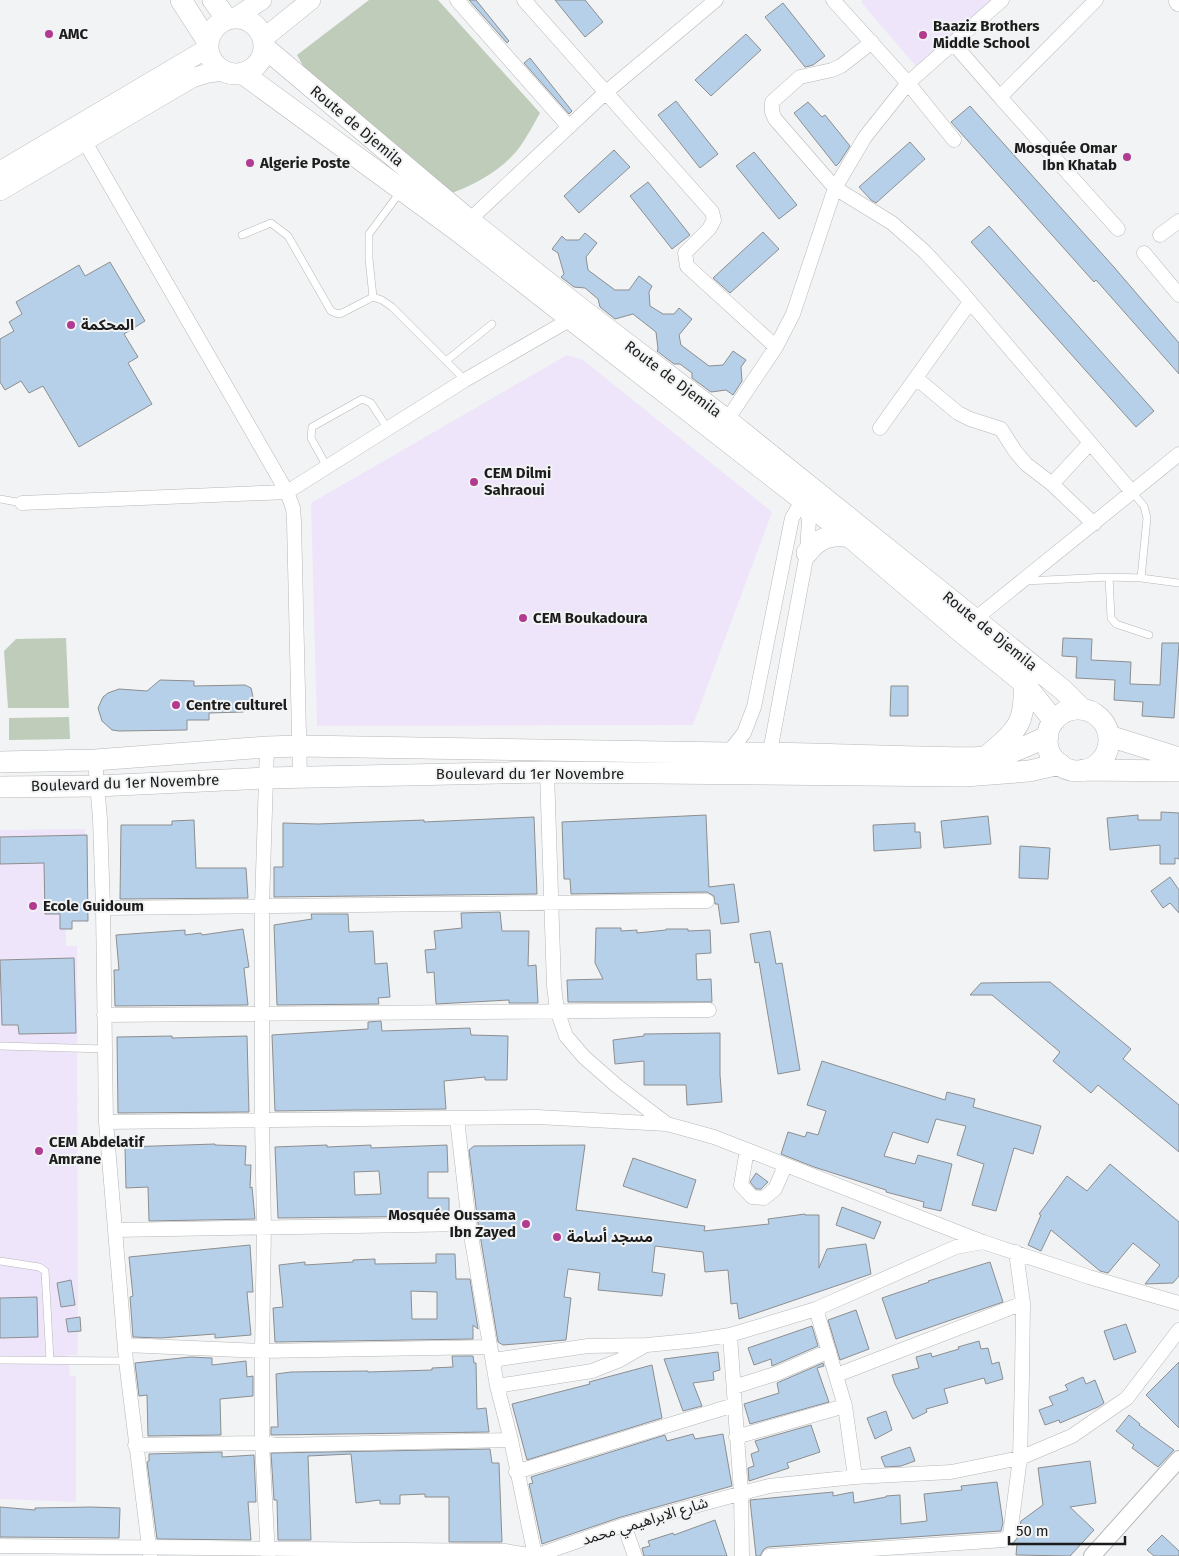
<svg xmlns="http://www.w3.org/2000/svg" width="1179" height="1556" viewBox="0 0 1179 1556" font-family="'Fira Sans','Noto Sans Arabic',sans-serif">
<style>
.education{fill:#eee5fa}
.green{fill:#bfccba}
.building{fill:#b7d0ea;stroke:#8d8e8f;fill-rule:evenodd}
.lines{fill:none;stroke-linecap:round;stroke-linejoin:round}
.service-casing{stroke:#b6b7b8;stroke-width:8}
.minor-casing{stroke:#b6b7b8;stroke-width:15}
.tertiary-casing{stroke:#b6b7b8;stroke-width:18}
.secondary-casing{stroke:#b6b7b8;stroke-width:20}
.primary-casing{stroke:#b6b7b8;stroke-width:22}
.service{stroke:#fff;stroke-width:7}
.minor{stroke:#fff;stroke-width:14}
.tertiary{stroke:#fff;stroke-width:16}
.secondary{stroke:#fff;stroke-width:19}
.primary{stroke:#fff;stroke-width:21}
.poi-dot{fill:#b23b91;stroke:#f2f3f4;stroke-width:2}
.labels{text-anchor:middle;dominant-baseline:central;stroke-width:4;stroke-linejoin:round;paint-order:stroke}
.poi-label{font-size:15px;font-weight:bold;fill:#1c1c1c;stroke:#f2f3f4;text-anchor:start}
.street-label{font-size:15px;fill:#1c1c1c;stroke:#f2f3f4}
</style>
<rect width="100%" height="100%" fill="#f2f3f4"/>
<path class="education" d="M863,0H995L918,69L861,2Z
M567,355L583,360L772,512L693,725L317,726L311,503Z
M85,829L86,864L66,865V946H77L78,1355H67L70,1376H76V1502L0,1499V830Z"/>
<path class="green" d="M369,0H438L540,113C532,127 525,141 515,153C499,171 474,185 452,193L315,87L297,55Z
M66,638L69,708H8L4,651L16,639Z
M69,717L70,739L9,740V718Z"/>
<path class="building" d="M469,0H476L509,41L507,43Z
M555,0H585L603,22L585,37Z
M783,3L825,56L813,65L805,67L765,17Z
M746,34L761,50L711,96L695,80Z
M530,58L572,111L569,114L524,63Z
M676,101L718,154L700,168L658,115Z
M808,102L822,117L825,115L850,146L839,163L836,166L794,113Z
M970,106L1113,266L1179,343V374L1096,280L1094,282L951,122Z
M910,142L925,159L876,203L871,200L859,187Z
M614,150L630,167L579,213L564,196Z
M754,152L797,205L779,219L736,166Z
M648,182L690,235L672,249L630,196Z
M989,226L1154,411L1136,427L971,242Z
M763,232L779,249L730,293L713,278Z
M585,233L597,243L586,257L588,270L615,290H629L639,276L652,286L649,292L650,306L663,314H674L679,308L692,319L679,335L681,345L709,366L723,365L733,351L746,360L741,367L742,381L733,395L726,390L711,392L692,378V373L680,364H674L657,351L658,349L656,332L633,314L615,319L600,307L598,299L585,288L574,287L561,277L564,274L558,253L552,249L562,236L566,240H579Z
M110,262L145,321L124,334L138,357L128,363L152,404L79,447L43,386L29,393L21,381L5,390L0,382V339L14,331L9,322L22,314L16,302L79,265L85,276Z
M1063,638L1092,639L1091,660L1131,662L1130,684L1160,685L1162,643H1179L1174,718L1142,716L1143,702L1114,700L1115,680L1076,678L1077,657L1062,656Z
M160,680L194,681V686L245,685L251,688L254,701L251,707L243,712L209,713V720H187V730L119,731L112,730L102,721L98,708L103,697L108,693L119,689L147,691Z
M891,686H908V716H890Z
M1161,812L1179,813V859L1175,858V864H1160V845L1110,850L1107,818L1138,815V820H1161Z
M706,815L709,887L734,884L739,922L721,924L718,904H715L714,896L707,892L571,894L570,879H564L562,822Z
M988,816L991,844L944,848L941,821Z
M534,817L537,894L274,897V867H283V823L318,824L424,820V822Z
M194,820L196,868H246L248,898L120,899L121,825H172V821Z
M915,823V832H920L921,848L874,851L873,825Z
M87,835L88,921H72V929H60V914H45L44,863L0,864V837Z
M1020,846L1050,848L1048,879L1019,878Z
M1170,877L1179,890V913L1170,903L1163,908L1151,891Z
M500,912L502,931H529L528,966L536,965L538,1003H509V1000L436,1004L434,972L427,973L425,950L436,949L434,931L462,928L461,913Z
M311,914H348L349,932L373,931L375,964L387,963L390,997L378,998L379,1004L277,1005L274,925L312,919Z
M596,928H621V931L637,930V933L666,930V929H688V931L710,930L711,953L696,954L697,980L711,979L712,1002H568L567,980L603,979L595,963Z
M243,929L249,967L244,968L248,1005L115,1006L114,970H119L116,935L185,930V935L201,933L202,935Z
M770,931L776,964L782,963L800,1070L778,1074L759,962L755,963L750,934Z
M74,958L76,1033L19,1034L18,1025H2L0,960Z
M1050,982L1131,1049L1123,1059L1179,1105V1152L1098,1085L1091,1093L1053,1061L1060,1052L992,995H970L981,983Z
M381,1021L382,1031L470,1028L471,1035L508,1036L507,1080H485V1077L444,1081L446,1109L275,1111L272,1035L368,1029V1022Z
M720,1033V1075L722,1102L687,1105L686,1085H644V1061L615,1064L613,1040L644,1036V1034Z
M172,1036V1038L247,1036L249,1112L118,1113L117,1037Z
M822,1061L945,1100L947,1092L975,1099L973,1107L1041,1126L1033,1154L1014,1148L996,1211L972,1205L984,1164L957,1155L966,1126L936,1119L928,1143L893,1132L884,1156L915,1164L918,1155L952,1164L941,1211L923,1207L924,1202L886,1192V1190L814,1167L781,1154L788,1132L805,1137L807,1132L818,1135L826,1111L807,1105Z
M215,1144V1145L246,1146L245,1165H251L250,1188L252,1187L255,1219L149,1221L148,1187L126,1188L125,1147Z
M327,1145V1147L371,1145V1148L447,1145L448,1172H428V1198H449V1216L278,1218L275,1147ZM379,1171L381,1194L355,1195L354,1172Z
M585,1145L576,1210L705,1226L704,1231L769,1224L768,1219L805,1214V1215H819V1268L827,1249L866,1244L871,1274L739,1319L737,1303L731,1304L728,1270L705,1272L703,1252L655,1246L652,1272L665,1274L662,1296L598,1290L600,1273L568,1269L564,1297L571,1298L566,1340L503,1345L498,1342L478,1223L469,1150L474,1146Z
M633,1158L696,1180L687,1208L623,1186Z
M1110,1164L1179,1222V1276L1173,1283L1145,1284L1160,1265L1133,1243L1108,1273L1100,1271L1051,1230L1041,1251L1028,1245L1041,1215L1039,1214L1067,1176L1087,1191Z
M756,1173L768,1182L761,1189H756L750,1182Z
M842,1207L881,1222L874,1239L836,1225Z
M250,1245L253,1292H247L251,1335L215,1338V1334L160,1338L133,1337L130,1297L133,1296L129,1257Z
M436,1254H455L456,1279H470L478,1329L473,1325V1339L275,1342L273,1308L283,1307L279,1265L305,1262V1265L353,1262V1260L375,1259V1264L436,1263ZM411,1291L437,1292V1319H412Z
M990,1262L1003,1302L896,1339L882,1298L929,1282L928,1281Z
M71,1280L75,1305L61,1307L57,1283Z
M37,1297L38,1337L0,1338V1298Z
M856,1310L869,1349L840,1360L828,1320Z
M80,1317L81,1331L68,1332L66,1319Z
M1126,1324L1136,1352L1114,1360L1104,1331Z
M812,1326L818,1346L772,1366L771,1359L754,1365L748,1348Z
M979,1341L981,1349L988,1348L992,1364L999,1362L1003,1379L986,1384L984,1378L944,1389L948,1403L926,1409L927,1412L913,1419L895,1384L892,1375L919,1368L916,1357L931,1353L932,1357L959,1349L958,1347Z
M718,1352L720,1370L713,1372L714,1380L693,1383L702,1406L683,1411L664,1359Z
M452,1356H473L474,1363H476L477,1409L486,1408L489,1432L271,1435V1427H278L276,1374L291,1372L368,1371V1372L432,1370V1368L453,1367Z
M190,1357L212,1358V1365L246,1361L247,1377L253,1376V1396L220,1399L221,1435L148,1436L147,1395L139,1396L135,1363Z
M1179,1362V1428L1146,1395Z
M823,1363L824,1366L817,1368L829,1402L750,1424L744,1404L779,1393L777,1383Z
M652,1365L662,1418L527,1460L512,1404L590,1384L589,1382Z
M1083,1377L1086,1384L1095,1380L1104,1403L1098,1407L1060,1423L1059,1420L1045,1425L1039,1410L1053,1405L1049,1397L1068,1390L1065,1385Z
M886,1411L892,1430L875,1439L867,1418Z
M1129,1415L1140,1424L1139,1425L1174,1450L1158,1467L1132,1448L1134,1445L1116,1431Z
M811,1425L820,1452L787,1463L789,1468L749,1481L748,1468L754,1466L751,1454L759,1451L755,1441Z
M693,1434L695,1439L723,1434L732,1486L621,1517L542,1544L529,1484L533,1483L531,1477L665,1435L667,1441Z
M910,1447L915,1461L901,1466L885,1467L881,1457Z
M490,1449L492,1463H499L502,1542H449V1497H425V1494L400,1495V1504H380V1500L356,1503L351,1454L308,1456L311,1540H278L277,1500H274L271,1453Z
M222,1452V1457L254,1455L256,1502H248L251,1540L157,1539L147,1462L149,1461V1454Z
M1090,1461L1096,1503L1070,1507L1094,1530L1070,1556L1016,1555L1017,1544L1012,1545L1018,1537L1021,1521L1043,1505L1038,1468Z
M997,1482L1003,1523L1001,1531L768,1547L764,1549L760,1556H756L750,1500L833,1492V1496L853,1492L854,1503L886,1497V1496L900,1495L901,1524L927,1521L924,1494L962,1490L961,1486Z
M0,1507L35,1510V1508L91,1507L120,1508L119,1538L0,1537Z
M715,1520L727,1556H644L642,1548L650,1546L648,1541L673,1533L674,1535Z
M1162,1535L1179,1551V1556H1154L1147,1550Z"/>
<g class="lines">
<defs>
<path id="service" d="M242,235L271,223L288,236L331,311L338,314L342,313L373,297L382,300L392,307L465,380
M373,297L369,259V234L401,191
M446,361L492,324
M327,467L311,438L312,427L362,399L371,403L388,429
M0,499L22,503
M1109,577L1111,618L1116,624L1149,635
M1141,578L1179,583
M1025,581L1109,577L1141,578L1147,518L1144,506L1132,492
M0,1046L105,1049
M0,1261L39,1267L45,1271L50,1360
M0,1360L126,1361"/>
<path id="minor" d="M457,0L569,127
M524,0L712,212L714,220L709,229L685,253L687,266L776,347L727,420
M833,0L908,83L954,140
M1096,0L1000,97L1118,229
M872,42L841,66L832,70L800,77L772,102V112L775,119L835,188L892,223L925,252L960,290L1132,492
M953,43L1000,97
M464,225L605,93L716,0
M1160,235L1179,221
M1144,253L1179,295
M776,347L793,314L835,188L865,137L908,83L1002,0
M916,378L958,413L970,419L1001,429L1015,451L1026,464L1052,484L1094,524
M880,428L970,302
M1052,484L1090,443
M22,503L287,492L85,142
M970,623L1179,454
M267,747L262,905V1121L264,1227L262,1351V1443L268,1556
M728,753L744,733L754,707L792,518L798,508L812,499
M95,760L100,819L103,908L106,1122L126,1361L150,1555
M768,760L770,752L807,553L809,520L804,501
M547,772L554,986L557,1010L566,1036L584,1057L617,1086L667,1124L714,1137L983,1242L1089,1277L1179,1303
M300,777L294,521L293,508L287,492L465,380L571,319L575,315
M103,908L707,901
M104,1015L709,1010
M457,1119L469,1224L497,1386L511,1440L535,1556
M106,1122L537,1117L667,1124
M747,1150L741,1185L752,1197L764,1198L775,1189L785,1166
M115,1230L469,1224
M816,1309L845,1406L855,1477
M730,1335L741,1493L742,1556
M125,1345L262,1351L490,1347
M493,1360L588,1346L647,1345L698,1340L730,1335L816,1309L956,1247L983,1242
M837,1375L1023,1303
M497,1386L592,1371L620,1360L644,1346
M734,1387L778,1373L829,1351
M736,1437L845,1406
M135,1445L262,1443L278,1445L511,1440
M516,1472L734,1405
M624,1525L635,1556
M0,1546L505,1551L535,1556L624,1525L769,1486L855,1477L951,1472L1020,1458L1072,1436L1127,1398L1179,1330
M769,1556L1004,1540L1010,1535L1020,1458L1022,1377L1023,1303L1016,1252"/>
<path id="tertiary" d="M1092,1556L1179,1459"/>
<path id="secondary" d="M1178,0L1179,2
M236,17L262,0
M264,38L311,0
M0,171L208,48
M0,191L192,78L208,73L224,71"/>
<path id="primary" d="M181,0L208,42
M213,0L227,19
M208 46a28 28 0 1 1 56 0a28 28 0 1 1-56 0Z
M264,47L469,220L580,308L727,420L1063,690L1082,709
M242,73L458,231L850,537L961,632L1024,683L1054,721
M807,553C818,538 832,533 850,537
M1047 740a31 31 0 1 1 62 0a31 31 0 1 1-62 0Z
M1109,736L1179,758
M987,756C1017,730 1026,724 1024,683
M0,762L95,760L267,747L300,746L728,753C793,752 857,756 922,757C948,757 976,760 1002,755C1018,751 1033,743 1048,736
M1083,770L1179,771
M0,787L97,786L267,778L547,772L965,776L1029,771L1060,764"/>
</defs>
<use href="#service" class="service-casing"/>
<use href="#minor" class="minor-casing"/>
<use href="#tertiary" class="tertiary-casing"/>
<use href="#secondary" class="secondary-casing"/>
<use href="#primary" class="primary-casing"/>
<use href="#service" class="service"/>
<use href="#minor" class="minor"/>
<use href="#tertiary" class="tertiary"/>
<use href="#secondary" class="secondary"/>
<use href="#primary" class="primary"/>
</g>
<g class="poi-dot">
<circle cx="49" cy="34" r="5"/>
<circle cx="923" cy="35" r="5"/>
<circle cx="1127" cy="157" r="5"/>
<circle cx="250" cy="163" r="5"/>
<circle cx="71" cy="325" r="5"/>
<circle cx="474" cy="482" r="5"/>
<circle cx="523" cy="618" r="5"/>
<circle cx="176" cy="705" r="5"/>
<circle cx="33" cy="906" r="5"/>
<circle cx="39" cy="1151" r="5"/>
<circle cx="526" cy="1224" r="5"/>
<circle cx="557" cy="1237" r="5"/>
</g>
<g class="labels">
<g class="poi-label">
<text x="933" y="26">Baaziz Brothers<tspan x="933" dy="17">Middle School</tspan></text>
<text x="59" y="34">AMC</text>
<text x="1117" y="148" text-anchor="end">Mosquée Omar<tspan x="1117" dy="17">Ibn Khatab</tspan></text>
<text x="260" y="163">Algerie Poste</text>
<text x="81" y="325">المحكمة</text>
<text x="484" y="473">CEM Dilmi<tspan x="484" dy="17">Sahraoui</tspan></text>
<text x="533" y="618">CEM Boukadoura</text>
<text x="186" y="705">Centre culturel</text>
<text x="43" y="906">Ecole Guidoum</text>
<text x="49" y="1142">CEM Abdelatif<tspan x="49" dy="17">Amrane</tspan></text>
<text x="516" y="1215" text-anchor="end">Mosquée Oussama<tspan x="516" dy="17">Ibn Zayed</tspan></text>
<text x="567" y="1237">مسجد أسامة</text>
</g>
<g class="street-label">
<text transform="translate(357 126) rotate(40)">Route de Djemila</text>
<text transform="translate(673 379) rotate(37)">Route de Djemila</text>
<text transform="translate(990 631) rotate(39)">Route de Djemila</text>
<text x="530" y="774">Boulevard du 1er Novembre</text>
<text transform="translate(125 783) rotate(-2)">Boulevard du 1er Novembre</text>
<text transform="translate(645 1521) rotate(-17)">شارع الابراهيمي محمد</text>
</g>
</g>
<path d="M1009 1536v8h116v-8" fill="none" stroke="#1c1c1c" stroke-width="2.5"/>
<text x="1016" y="1536" font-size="15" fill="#1c1c1c" stroke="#f2f3f4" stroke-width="4" paint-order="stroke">50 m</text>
</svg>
